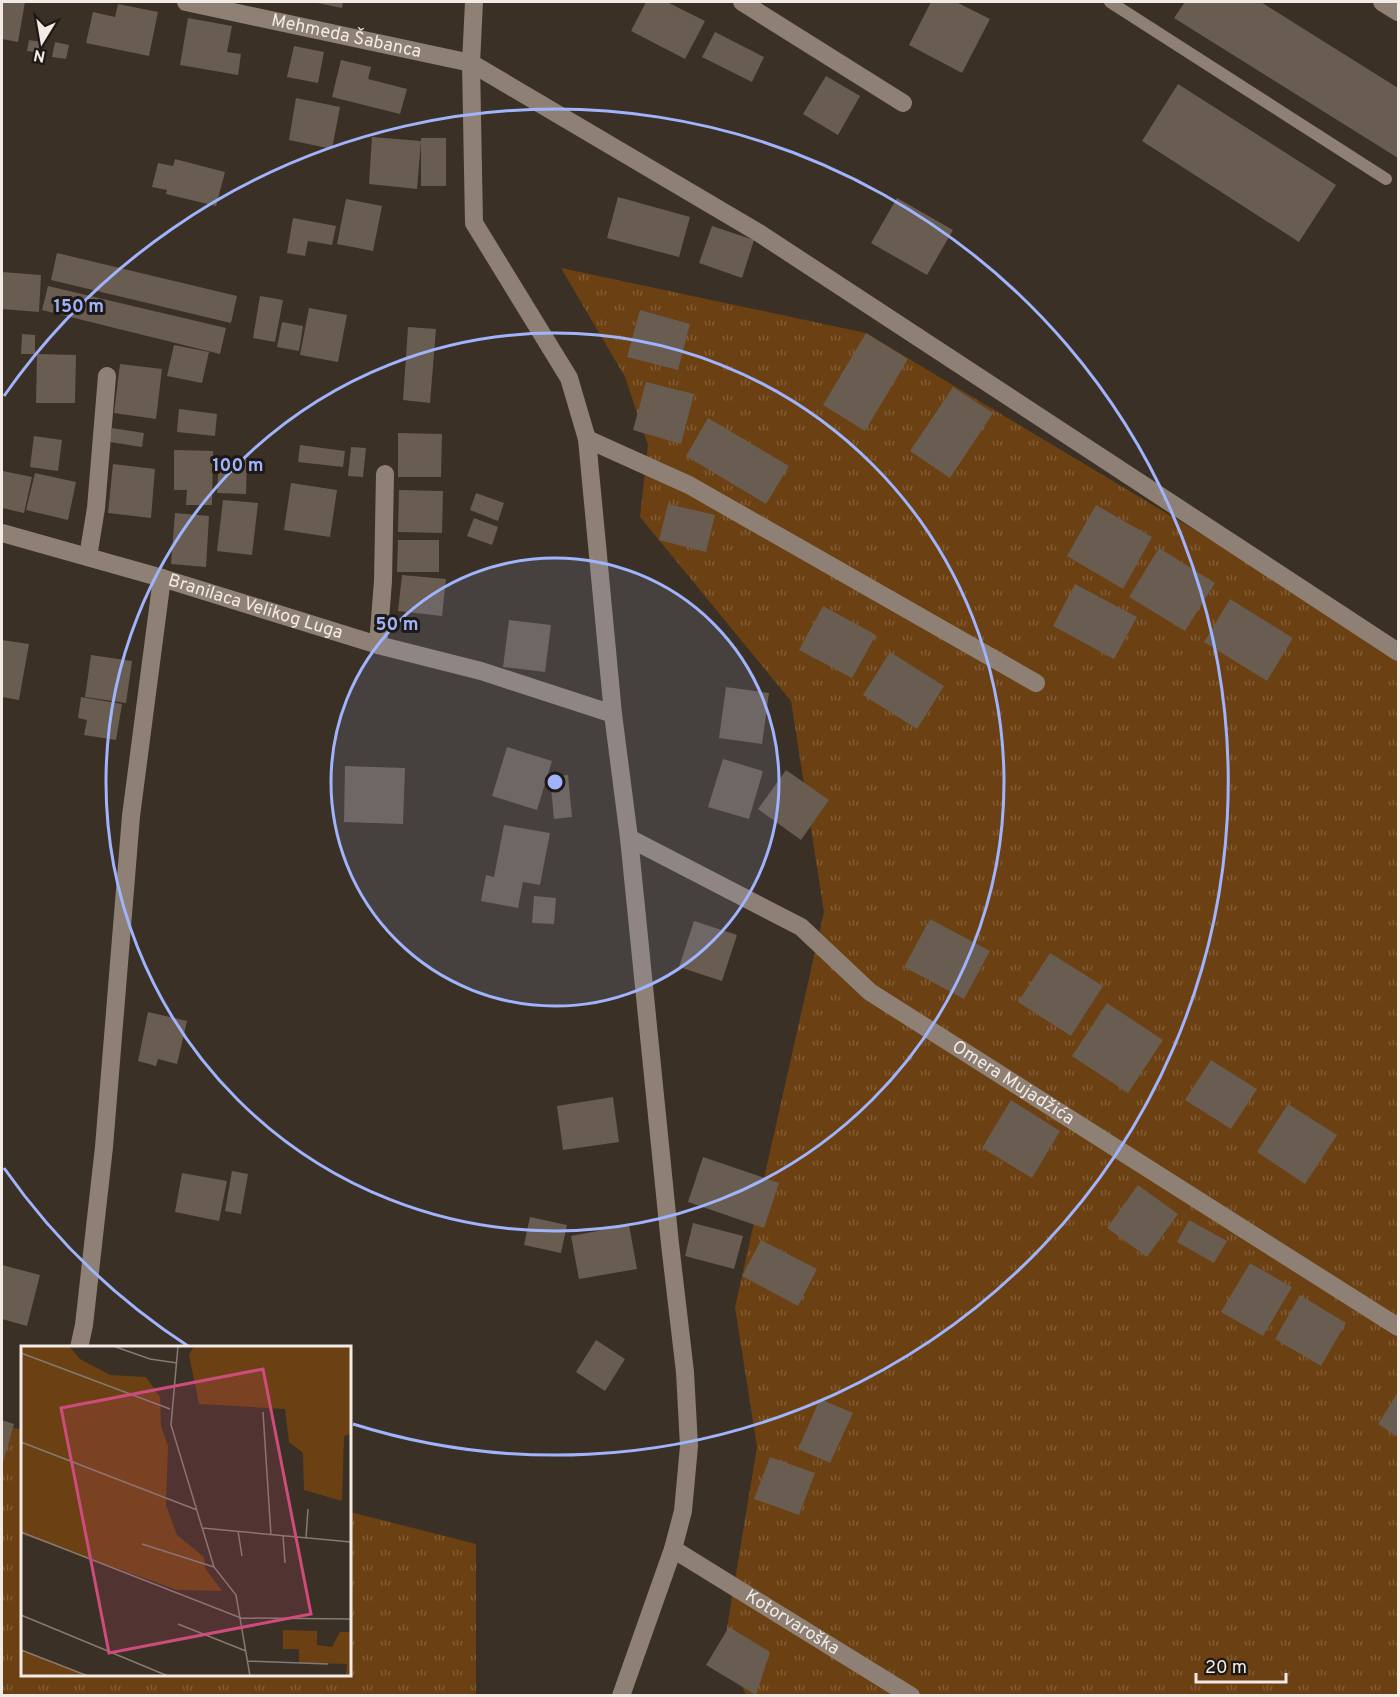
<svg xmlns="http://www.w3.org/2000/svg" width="1400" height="1697" viewBox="0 0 1400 1697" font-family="Overpass,sans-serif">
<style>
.grass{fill:url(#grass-tufts)}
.building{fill:#695c51}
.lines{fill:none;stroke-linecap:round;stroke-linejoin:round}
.lane{stroke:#8e8074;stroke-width:12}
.street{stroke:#8e8074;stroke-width:18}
.ring{fill:none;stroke:#a0b3fd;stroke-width:3}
.labels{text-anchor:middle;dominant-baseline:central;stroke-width:6;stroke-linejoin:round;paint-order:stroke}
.street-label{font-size:18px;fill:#f2eae4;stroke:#1e1914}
.inset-road{fill:none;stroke:#847a71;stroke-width:1.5}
.view{fill:#ce4c7d;fill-opacity:0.15;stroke:#ce4c7d;stroke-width:3}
.inset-edge{fill:none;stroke:#f2eae4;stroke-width:3}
.centre{fill:#a0b3fd;stroke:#1e1914;stroke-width:3}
.ring-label{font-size:18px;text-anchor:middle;font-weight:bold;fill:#a0b3fd;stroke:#1e1914;stroke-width:6;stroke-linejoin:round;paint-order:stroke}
</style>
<defs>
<pattern id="grass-tufts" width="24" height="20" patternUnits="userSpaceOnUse" patternTransform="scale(1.5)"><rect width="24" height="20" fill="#6b4012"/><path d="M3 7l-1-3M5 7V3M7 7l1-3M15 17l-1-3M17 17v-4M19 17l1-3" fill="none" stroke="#815c34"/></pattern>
</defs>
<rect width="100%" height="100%" fill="#3b3025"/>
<path class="grass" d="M561,268L866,333L1398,652V1695H746L724,1646L757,1447L735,1307L824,912L791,701L640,517L648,445L625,377Z
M2,1425L22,1430V1674H350V1512L476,1544V1695H2Z"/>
<path class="building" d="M2,2H25L18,42L2,39Z
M313,2H343L342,8Z
M646,2H667L705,21L685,59L631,31Z
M931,2H956L990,19L962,73L909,45Z
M1185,2H1261L1398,88V158L1174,18Z
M118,4L158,12L149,56L86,43L93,12L115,17Z
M188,18L232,26L227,52L241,54L238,75L180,65Z
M715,32L764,57L752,82L702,57Z
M29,40L42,42L40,53L27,51Z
M55,42L69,45L66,59L52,57Z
M294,46L324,52L318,83L287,77Z
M341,60L371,67L368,79L407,89L400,114L332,97Z
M826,76L860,96L838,135L803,114Z
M1178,84L1336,185L1299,242L1142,141Z
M296,98L340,107L332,149L289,140Z
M372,137L421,141L417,189L369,184Z
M421,138H446V186H421Z
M175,159L225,172L216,206L166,194L167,190L152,187L158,163L173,166Z
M618,197L690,217L679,257L607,238Z
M897,198L953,230L927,275L871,243Z
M346,199L382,206L373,251L337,244Z
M293,218L336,226L332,245L308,241L305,256L287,253Z
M712,226L754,240L742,278L699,263Z
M57,253L237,296L231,323L51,280Z
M2,272L41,275L39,312L2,309Z
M48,286L226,328L220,354L42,310Z
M260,296L283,300L275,342L253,338Z
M309,308L347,315L338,362L300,355Z
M640,310L690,324L678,370L627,357Z
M282,322L303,326L299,351L277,347Z
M408,327L436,329L430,403L403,400Z
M866,333L908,359L865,431L823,405Z
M22,334L35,335V354H21Z
M174,345L209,352L202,383L167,376Z
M37,354L76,355L75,403H36Z
M120,364L162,369L156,419L114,413Z
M646,382L694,394L681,444L633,430Z
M953,387L993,413L950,478L910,451Z
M179,409L217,414L215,436L177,432Z
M708,418L789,466L766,504L686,456Z
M112,428L144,433L142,447L110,442Z
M398,433L442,434L441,477H398Z
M34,436L62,440L58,471L30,467Z
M300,445L345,451L343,467L298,462Z
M351,447L366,448L363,477L348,476Z
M174,450L213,451L212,505H186L187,490H174Z
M219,458L247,459L246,494L217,493Z
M113,464L155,469L151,518L108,513Z
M3,471L32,477L24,513L2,508Z
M35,473L76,482L68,520L26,510Z
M291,483L337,490L330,537L284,530Z
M399,490L443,491L442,533L398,532Z
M476,493L504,503L498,521L470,510Z
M223,500L258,503L252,555L217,551Z
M668,504L715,515L706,552L659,540Z
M1096,505L1152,537L1123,589L1067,556Z
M175,513L209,516L206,567L171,564Z
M474,518L498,527L492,545L467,536Z
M398,540H439V572H397Z
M1159,548L1215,583L1185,631L1129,597Z
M402,575L446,579L442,616L398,611Z
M1075,584L1137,617L1114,659L1053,626Z
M1230,599L1293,638L1267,681L1204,642Z
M823,606L876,635L852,678L799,650Z
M509,620L551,625L545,672L503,667Z
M2,640L29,644L19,700L2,697Z
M890,652L944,686L917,729L863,695Z
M91,655L132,661L126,703L85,697Z
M726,687L769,693L762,744L719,738Z
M81,697L122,704L116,740L84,735L87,720L78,718Z
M507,747L552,761L537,810L492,796Z
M723,759L763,771L749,819L708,807Z
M345,766L405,768L403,824L344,822Z
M786,770L829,800L801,840L758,809Z
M568,775L572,817L554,819L550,777Z
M504,825L550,833L540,885L523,882L518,908L481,901L486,875L494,877Z
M534,896L556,898L554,924L532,923Z
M930,919L990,951L964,999L904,967Z
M694,921L737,935L722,981L679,967Z
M1050,953L1103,986L1071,1036L1018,1002Z
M1107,1003L1163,1040L1128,1093L1072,1056Z
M148,1012L187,1021L177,1064L158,1059L156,1066L138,1061Z
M1211,1060L1257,1089L1231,1129L1185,1100Z
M613,1097L619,1142L563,1150L557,1106Z
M1011,1100L1060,1131L1032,1178L982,1148Z
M1288,1104L1337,1135L1305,1184L1257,1152Z
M703,1157L779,1183L764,1228L688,1202Z
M232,1171L248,1174L241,1214L225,1211Z
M182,1173L227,1181L219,1221L175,1212Z
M1138,1185L1178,1214L1147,1257L1107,1228Z
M530,1217L567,1225L561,1253L524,1245Z
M1189,1220L1227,1241L1214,1263L1177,1242Z
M693,1223L743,1236L734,1269L685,1256Z
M629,1225L637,1269L579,1279L571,1236Z
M761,1240L817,1269L798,1306L742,1276Z
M1250,1263L1292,1287L1263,1336L1221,1312Z
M2,1265L40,1275L27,1326L2,1319Z
M1300,1295L1346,1323L1321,1366L1275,1339Z
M596,1340L625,1359L605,1391L576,1372Z
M1398,1392V1437L1378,1424Z
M820,1399L853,1413L830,1463L798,1449Z
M2,1420L14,1424L2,1466Z
M770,1457L815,1473L799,1515L754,1499Z
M729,1627L770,1652L756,1695L706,1665Z"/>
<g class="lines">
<path class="lane" d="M1110,2L1386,179"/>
<g class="street">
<path id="s1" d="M186,2L471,63L759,233L1398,652"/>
<path d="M474,2L471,63L474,223L569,378L587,439L613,714L629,838L670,1244L685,1372L689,1446L683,1511L673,1549L621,1696"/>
<path d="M742,2L903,103"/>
<path d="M1382,2L1398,12"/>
<path d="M587,439L689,485L1036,683"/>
<path id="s2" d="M2,533L162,578L378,645L481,671L613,714"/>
<path d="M88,557L96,508L107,376"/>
<path d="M378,645L383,581L385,474"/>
<path id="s3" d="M629,838L801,927L870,992L1398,1327"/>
<path d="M79,1348L84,1325L104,1147L131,816L162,578"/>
<path id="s4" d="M673,1549L911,1696"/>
</g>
</g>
<circle cx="555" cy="782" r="224" fill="#a0b3fd" fill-opacity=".12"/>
<g class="ring">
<circle cx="555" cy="782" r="224"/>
<circle cx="555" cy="782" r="449"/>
<path d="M188 1346A673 673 0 0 1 4 1168M4 396A673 673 0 1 1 353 1424"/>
</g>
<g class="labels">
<g class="street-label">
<text stroke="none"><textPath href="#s1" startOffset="164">Mehmeda Šabanca</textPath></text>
<text stroke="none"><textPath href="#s2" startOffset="264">Branilaca Velikog Luga</textPath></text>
<text stroke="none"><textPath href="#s3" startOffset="458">Omera Mujadžića</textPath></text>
<text stroke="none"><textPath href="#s4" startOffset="140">Kotorvaroška</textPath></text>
</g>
</g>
<g transform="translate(21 1346)">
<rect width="330" height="330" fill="#3b3025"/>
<path d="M0,0H48L59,13L89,29L125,31L139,51L140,80L147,100L145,159L156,189L183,211L184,222L201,245L156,244L0,188ZM173,0H330V88L323,90L321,155L283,144L282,107L268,96L264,63L178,58L168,9ZM262,284L296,285V299L311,301L319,286H330V330H325L326,318L278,317V303H262ZM0,303L68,330H0Z" fill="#6b4012"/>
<path class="inset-road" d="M92,0L129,13L156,17M157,0L150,79L193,221L215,249L229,330M0,7L149,63M242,66L250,189M0,96L176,164M181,182L330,196M217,185L221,210M0,186L220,272L330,273M262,190L264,217M285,192L287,163M121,198L193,221M0,269L147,330M157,278L225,305M0,304L67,330M227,315L307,318"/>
<path class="view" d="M242,23L290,268L88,307L40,62Z"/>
<rect width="330" height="330" class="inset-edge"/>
</g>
<circle cx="555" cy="782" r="9" class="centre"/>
<g class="ring-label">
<text x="79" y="312">150 m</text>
<text x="238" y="471">100 m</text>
<text x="397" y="630">50 m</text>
</g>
<rect width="1400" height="1697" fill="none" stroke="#f2eae4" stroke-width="6"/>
<g transform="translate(42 42) rotate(191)" stroke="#1e1914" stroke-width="4.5" paint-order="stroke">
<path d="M0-4.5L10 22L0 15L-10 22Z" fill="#f2eae4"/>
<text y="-9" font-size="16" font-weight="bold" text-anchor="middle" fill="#f2eae4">N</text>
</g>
<path d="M1196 1673v9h90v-9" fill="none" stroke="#f2eae4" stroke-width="3"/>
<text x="1205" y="1673" font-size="18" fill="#f2eae4" stroke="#1e1914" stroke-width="4.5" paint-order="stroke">20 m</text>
</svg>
